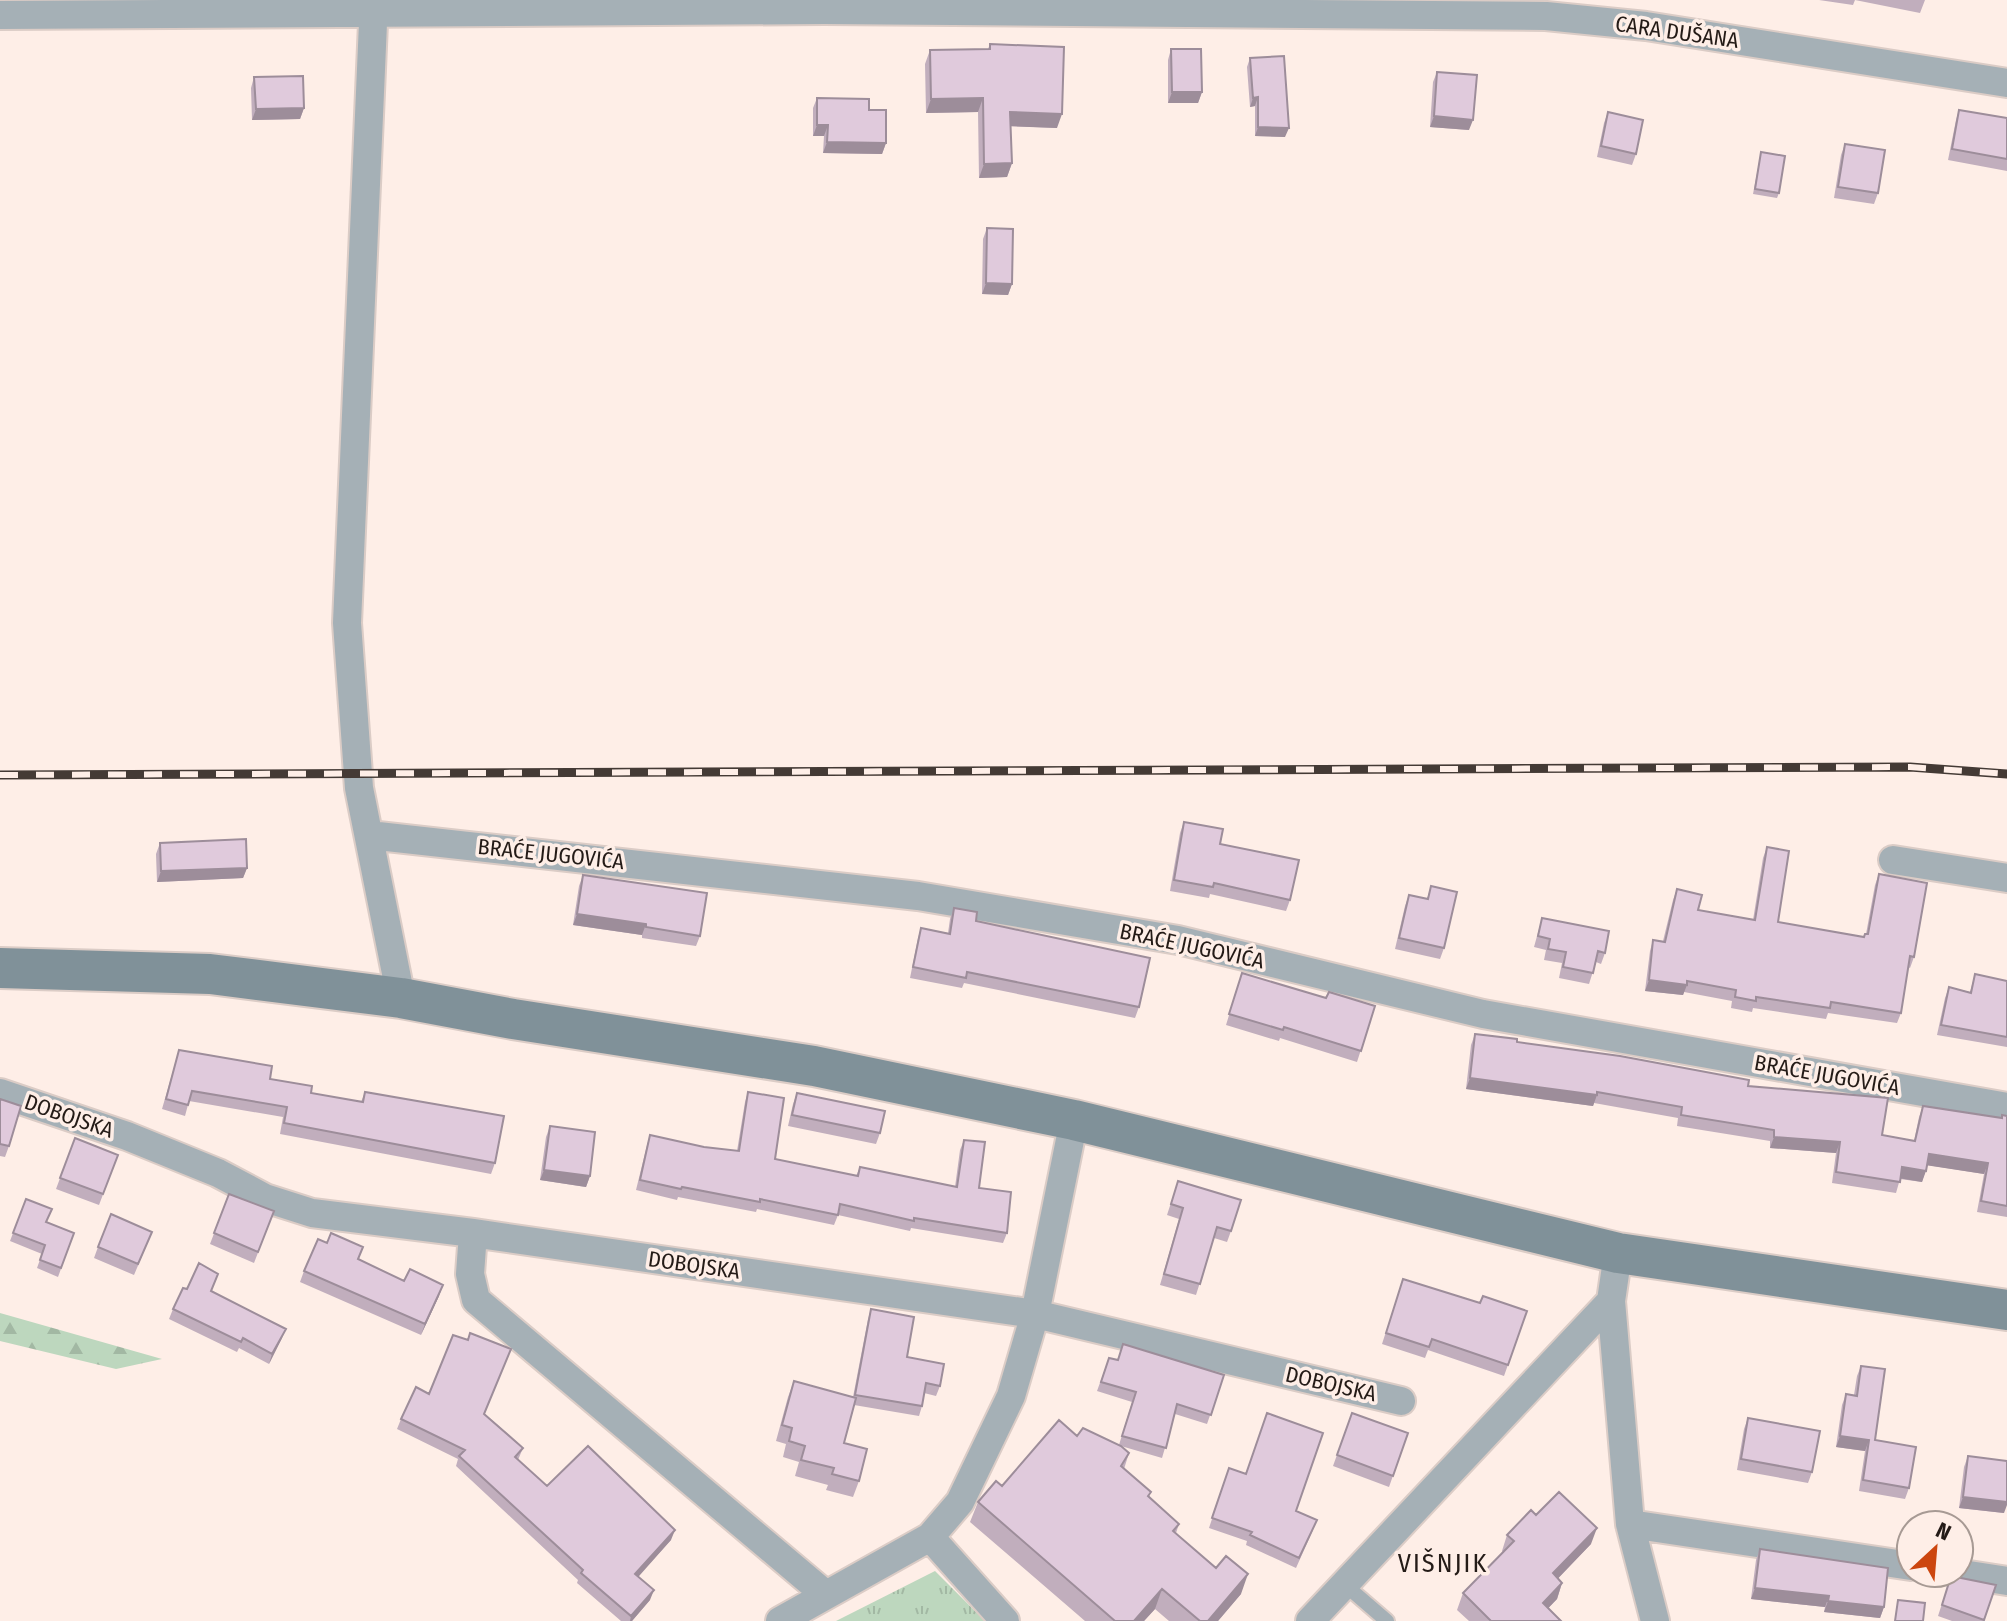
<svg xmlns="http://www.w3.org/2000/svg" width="2007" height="1621" viewBox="0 0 2007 1621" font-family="'Fira Sans Condensed',sans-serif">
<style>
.grass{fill:url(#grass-tufts)}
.forest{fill:url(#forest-firs)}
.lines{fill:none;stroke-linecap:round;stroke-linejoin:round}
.service-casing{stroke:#dbccc6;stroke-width:18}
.minor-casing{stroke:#dbccc6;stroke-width:32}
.secondary-casing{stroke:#dbccc6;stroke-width:44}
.service{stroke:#a5b0b6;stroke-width:14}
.minor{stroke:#a5b0b6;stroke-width:28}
.secondary{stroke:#809199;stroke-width:40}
.rail-casing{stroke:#443a35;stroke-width:9}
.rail{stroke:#feeee7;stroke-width:6;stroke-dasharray:18;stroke-linecap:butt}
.wall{fill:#c1aebd}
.shaded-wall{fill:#9d8d9a}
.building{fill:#e0cadc;stroke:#9d8d9a;stroke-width:2}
.labels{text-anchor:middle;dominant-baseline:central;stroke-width:7;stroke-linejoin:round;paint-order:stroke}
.street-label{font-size:22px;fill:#241b17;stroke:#feeee7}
.quarter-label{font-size:26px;letter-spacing:2px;fill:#241b17;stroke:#feeee7}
</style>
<defs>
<pattern id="grass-tufts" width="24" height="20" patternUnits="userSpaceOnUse" patternTransform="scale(2)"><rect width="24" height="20" fill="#bdd7be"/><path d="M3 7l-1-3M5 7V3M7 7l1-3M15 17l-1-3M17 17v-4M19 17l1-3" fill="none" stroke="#a2b8a3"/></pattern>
<pattern id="forest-firs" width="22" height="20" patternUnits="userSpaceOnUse" patternTransform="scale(2)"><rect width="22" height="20" fill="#bdd7be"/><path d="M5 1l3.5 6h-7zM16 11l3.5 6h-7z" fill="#a2b8a3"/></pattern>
</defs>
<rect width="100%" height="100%" fill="#feeee7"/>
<path class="grass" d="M935,1571L985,1621H836Z"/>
<path class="forest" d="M0,1313L162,1359L116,1369L0,1341Z"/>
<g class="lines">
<defs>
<path id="service" d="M1344,1584L1387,1621"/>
<path id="minor" d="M374,0L347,623L359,788L401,998
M0,15L824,10L1546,16L1646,26L2007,83
M369,835L918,896L1178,940L1483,1014L2007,1107
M1893,860L2007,878
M0,1093L127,1136L218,1173L265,1198L312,1213L473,1233L1035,1314L1401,1401
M473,1233L470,1274L476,1300L826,1595
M1618,1253L1611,1301L1630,1524L1655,1621
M1630,1524L1911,1566
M930,1537L1005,1621
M1956,1573L2007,1581
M780,1621L930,1537L960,1502L1011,1396L1035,1314L1074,1120
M1310,1621L1611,1301"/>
<path id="secondary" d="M0,968L210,974L401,998L513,1019L814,1066L1074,1120L1618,1253L2007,1310"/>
</defs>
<use href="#service" class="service-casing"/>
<use href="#minor" class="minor-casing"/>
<use href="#secondary" class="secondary-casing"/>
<use href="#service" class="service"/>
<use href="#minor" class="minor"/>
<use href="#secondary" class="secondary"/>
<defs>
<path id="rail" d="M0,775L1910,767L2007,774"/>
</defs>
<use href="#rail" class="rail-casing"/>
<use href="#rail" class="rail"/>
</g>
<path class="wall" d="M1819,0H1925L1920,13L1855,0L1853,5Z
M990,44L1057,128L1010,126L1012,163L1007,177L979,178L978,112L926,113L925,64L930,50L988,49Z
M1171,49L1202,92L1198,103H1168V60Z
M1250,58L1285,137L1255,136V106L1250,107L1247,67Z
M1437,72L1469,130L1430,127L1433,82Z
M254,77L304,108L300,119L252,120L251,88Z
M817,98L869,110L886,143L882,154L823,153L824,136H813V108Z
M1959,110L2007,118V171L1948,160L1956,120Z
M1608,112L1636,154L1632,165L1597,157L1604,123Z
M1845,144L1878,193L1874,204L1834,198L1841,155Z
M1761,152L1779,193L1777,198L1753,194Z
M987,228L1012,284L1008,295L982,294L983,239Z
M1184,822L1220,844L1290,900L1286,911L1210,894L1209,898L1170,891L1180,833Z
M160,843L247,868L243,878L157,882L156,854Z
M1767,847L1778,922L1863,937L1866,934L1875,885L1879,874L1914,957L1910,968L1908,967L1901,1013L1897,1023L1828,1013L1826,1019L1753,1008L1752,1012L1731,1008L1732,1001L1684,992L1683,995L1645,991L1650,951L1653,940L1663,941L1673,900L1677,889L1698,910L1753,920L1763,858Z
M583,875L700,936L696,946L642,938V935L573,925L579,886Z
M1431,886L1444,948L1440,959L1395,949L1405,906L1409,895L1427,899Z
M954,908L1139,1007L1135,1018L964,983L962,988L910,978L918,938L921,928L948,933L950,919Z
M1542,918L1605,953L1601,964L1596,962L1589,984L1559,978L1562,963L1544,960L1546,950L1534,947Z
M1242,973L1326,998L1375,1006L1357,1062L1280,1038L1279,1041L1226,1025Z
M1975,974L2007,981V1047L1937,1035L1945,998L1949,987L1970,992Z
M1475,1034L1748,1086L1882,1135L1914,1141L1919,1117L1923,1106L2001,1118L2007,1116V1217L1977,1212L1984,1174L1927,1165L1922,1182L1900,1179L1896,1193L1832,1183L1836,1153L1770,1148V1141L1677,1126L1678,1118L1594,1103L1593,1106L1466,1089L1471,1045Z
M179,1050L311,1093L361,1102L365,1092L495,1163L491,1174L280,1134L283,1117L189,1101L185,1116L162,1109Z
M748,1092L775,1159L856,1176L860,1167L955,1187L960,1150L964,1140L979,1188L1007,1233L1003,1243L911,1228L910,1231L838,1215L834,1225L757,1209L756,1212L678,1197L677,1200L636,1190L647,1145L650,1135L704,1147L737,1151L745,1102Z
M797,1093L880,1133L876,1144L788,1126L793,1104Z
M0,1099L9,1146L5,1157L0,1156Z
M550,1126L590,1176L586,1187L540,1180L546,1137Z
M75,1138L118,1155L99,1205L56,1189Z
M1178,1181L1231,1231L1227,1242L1214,1238L1196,1295L1160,1285L1179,1219L1167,1215Z
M229,1194L274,1211L254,1263L210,1244Z
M26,1199L47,1222L74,1233L58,1277L37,1268L42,1254L10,1241Z
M148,1242L134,1275L94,1258L98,1247Z
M359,1259L404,1281L439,1296L421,1335L300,1282L304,1271Z
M1403,1279L1480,1303L1527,1311L1504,1376L1428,1350L1425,1358L1382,1344Z
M187,1289L212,1291L282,1338L269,1364L239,1348L237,1352L169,1319L173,1309Z
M871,1309L907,1357L940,1386L936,1396L924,1393L922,1406L919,1416L854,1405L844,1443L859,1481L853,1497L826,1490L828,1485L795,1476L799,1462L783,1457L786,1444L776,1441L788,1397L794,1381L853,1397L868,1319Z
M468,1340L485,1414L523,1448L518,1460L547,1486L671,1540L638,1576L650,1600L632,1621H621L577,1583L578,1580L456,1466L458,1459L397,1429L401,1419L429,1394Z
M1109,1358L1118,1360L1224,1375L1207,1424L1175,1414L1162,1458L1121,1446L1129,1453L1124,1469L1151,1492L1149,1497L1179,1524L1176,1533L1241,1594L1218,1621H1169L1155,1609L1144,1621H1085L970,1522L978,1502L1077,1436L1119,1445L1132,1402L1097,1391Z
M1861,1366L1875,1440L1909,1488L1905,1499L1859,1491L1865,1451L1836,1447L1842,1405L1846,1394L1854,1395L1857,1376Z
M1352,1413L1408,1433L1389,1487L1333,1466Z
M1748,1418L1812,1472L1808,1483L1737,1470L1744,1429Z
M1968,1456L2004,1513L1959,1508L1964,1467Z
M1229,1468L1296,1511L1313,1530L1296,1568L1246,1545L1247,1541L1209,1528Z
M1536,1515L1591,1544L1558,1578L1562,1583L1557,1599L1548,1608L1561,1621H1469L1457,1610L1463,1593L1503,1552L1502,1551L1507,1535Z
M1760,1549L1884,1607L1880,1618L1824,1612L1825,1607L1751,1599L1756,1560Z
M1951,1576L1996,1585L1984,1621H1952L1938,1616Z"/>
<path class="shaded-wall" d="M1172,92H1202L1198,103H1168Z
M1258,97L1255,106L1250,107L1253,98Z
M983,98L978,112L926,113L931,99Z
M304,108L300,119L252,120L256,109Z
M1010,112L1062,114L1057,128L1005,126Z
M1434,116L1473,120L1469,130L1430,127Z
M817,125H828L824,136H813Z
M1258,127L1289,128L1285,137L1255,136Z
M827,142L886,143L882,154L823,153Z
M1012,163L1007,177L979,178L984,164Z
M986,283L1012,284L1008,295L982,294Z
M247,868L243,878L157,882L161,871Z
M577,914L646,924L642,935L573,925Z
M1649,980L1687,985L1683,995L1645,991Z
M1470,1078L1597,1095L1593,1106L1466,1089Z
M1774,1137L1840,1142L1836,1153L1770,1148Z
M1929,1154L1988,1163L1984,1174L1925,1165Z
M1902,1167L1926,1171L1922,1182L1898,1178Z
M544,1170L590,1176L586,1187L540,1180Z
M443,1285L439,1296L421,1335L425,1324Z
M286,1329L282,1338L269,1364L272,1354Z
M1840,1436L1869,1440L1865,1451L1836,1447Z
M1963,1497L2007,1502V1505L2004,1513L1959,1508Z
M1597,1528L1591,1544L1547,1590L1553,1573Z
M675,1530L671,1540L632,1584L635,1574Z
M1248,1574L1241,1594L1218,1621H1208Z
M1562,1583L1557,1599L1537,1620L1543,1603Z
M1755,1588L1829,1596L1825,1607L1751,1599Z
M1162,1589L1155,1609L1144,1621H1134Z
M654,1590L650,1600L632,1621H630L631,1616Z
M1828,1601L1884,1607L1880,1618L1824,1612Z"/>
<path class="building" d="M990,44L1064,47L1062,114L1010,112L1012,163L984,164L983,98L931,99L930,50L990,49Z
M1171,49H1201L1202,92H1172Z
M1284,56L1289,128L1258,127V97L1253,98L1250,58Z
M1437,72L1477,75L1473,120L1434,116Z
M303,76L304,108L256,109L254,77Z
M817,98L869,99V110H886V143L827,142L828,125H817Z
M1959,110L2007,118V159L1952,149Z
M1608,112L1643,120L1636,154L1601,146Z
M1845,144L1885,150L1878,193L1838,187Z
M1761,152L1785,156L1779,193L1755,189Z
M987,228L1013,229L1012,284L986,283Z
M1184,822L1223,829L1220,844L1299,860L1290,900L1214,883L1213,887L1174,880Z
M246,839L247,868L161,871L160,843Z
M1767,847L1789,851L1778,922L1864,937L1865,934H1868L1879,874L1927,883L1914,957L1910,956L1901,1013L1831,1002L1830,1008L1756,997V1001L1735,997L1736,990L1687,981V985L1649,980L1653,940L1665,942L1677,889L1702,895L1698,910L1755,920Z
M583,875L707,893L700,936L646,927V924L577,914Z
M1431,886L1457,892L1444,948L1399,938L1409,895L1428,899Z
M954,908L977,912L976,921L1150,958L1139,1007L967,972L966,978L913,967L921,928L950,934Z
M1542,918L1609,931L1605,953L1598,951L1593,973L1563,967L1566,952L1548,949L1550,939L1538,936Z
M1242,973L1326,998L1329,992L1375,1006L1361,1051L1284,1027L1283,1030L1229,1014Z
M1975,974L2007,981V1037L1941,1025L1949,987L1971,993Z
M1475,1034L1517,1039V1042L1620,1056L1749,1080L1748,1086L1888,1098L1882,1135L1915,1141L1923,1106L2002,1118V1115L2007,1116V1206L1981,1201L1988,1163L1929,1154L1926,1171L1902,1167L1900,1182L1836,1172L1840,1142L1774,1137V1130L1681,1115L1682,1107L1597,1092V1095L1470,1078Z
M179,1050L272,1066L270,1079L312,1086L311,1093L363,1102L365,1092L504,1116L495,1163L284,1123L287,1107L192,1091L188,1105L166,1099Z
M748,1092L784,1098L775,1159L858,1176L860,1167L957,1187L964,1140L985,1142L979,1188L1011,1192L1007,1233L914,1218V1221L840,1204L838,1215L760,1199V1202L682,1187L681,1189L640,1180L650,1135L704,1147L739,1151Z
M797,1093L885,1111L880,1133L792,1115Z
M0,1099L21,1106L9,1146L0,1144Z
M550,1126L595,1132L590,1176L544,1170Z
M75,1138L118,1155L103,1194L60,1178Z
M1178,1181L1241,1200L1231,1231L1217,1227L1200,1284L1164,1274L1183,1208L1171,1204Z
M229,1194L274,1211L258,1252L214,1233Z
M26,1199L52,1209L46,1222L74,1233L61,1268L40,1260L45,1245L13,1233Z
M111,1214L152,1232L138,1264L98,1247Z
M331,1233L363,1247L358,1259L404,1281L410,1269L443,1285L425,1324L304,1271L318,1239L327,1243Z
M199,1263L218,1274L211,1291L286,1329L272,1354L243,1338L241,1342L173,1309L183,1288L187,1289Z
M1403,1279L1480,1303L1483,1296L1527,1311L1508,1365L1432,1339L1429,1347L1386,1333Z
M871,1309L914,1317L907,1357L944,1364L940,1386L926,1383L922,1406L855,1395Z
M470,1333L511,1349L484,1414L523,1448L515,1457L547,1486L588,1446L675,1530L635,1574L654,1590L631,1616L581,1573L583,1570L459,1456L465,1450L401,1419L416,1387L429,1394L453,1335L468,1340Z
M1123,1344L1224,1375L1211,1415L1177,1404L1166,1448L1122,1436L1136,1392L1101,1382L1109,1358L1118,1360Z
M1861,1366L1885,1369L1875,1440L1916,1447L1909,1488L1863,1480L1869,1440L1840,1436L1846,1394L1857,1396Z
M794,1381L856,1398L844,1443L867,1449L859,1481L832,1474L834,1468L801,1460L805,1446L789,1441L792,1428L782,1425Z
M1267,1413L1323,1433L1296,1511L1317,1520L1299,1558L1250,1535L1252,1532L1212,1518L1229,1468L1246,1474Z
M1352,1413L1408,1433L1393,1476L1337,1455Z
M1748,1418L1820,1431L1812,1472L1741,1459Z
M1059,1420L1077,1436L1083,1428L1121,1446L1129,1453L1121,1466L1151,1492L1148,1496L1179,1524L1173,1531L1216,1568L1226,1556L1248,1574L1208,1621H1200L1162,1589L1134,1621H1115L978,1502L996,1481L1002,1486Z
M1968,1456L2007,1461V1502L1963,1497Z
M1559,1492L1597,1528L1553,1573L1562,1583L1543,1603L1561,1621H1491L1463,1593L1514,1541L1507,1535L1531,1510L1536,1515Z
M1760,1549L1888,1568L1884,1607L1828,1601L1829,1596L1755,1588Z
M1951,1576L1996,1585L1984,1620L1942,1605Z
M1898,1600L1925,1603L1923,1621H1895Z"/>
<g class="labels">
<g class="street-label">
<text transform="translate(1677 32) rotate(8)">CARA DUŠANA</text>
<text transform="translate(551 854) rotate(6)">BRAĆE JUGOVIĆA</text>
<text transform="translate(1192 946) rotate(12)">BRAĆE JUGOVIĆA</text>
<text transform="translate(1827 1075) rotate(10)">BRAĆE JUGOVIĆA</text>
<text transform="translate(69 1116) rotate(19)">DOBOJSKA</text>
<text transform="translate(694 1265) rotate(8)">DOBOJSKA</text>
<text transform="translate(1331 1384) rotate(13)">DOBOJSKA</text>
</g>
<g class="quarter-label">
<text x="1443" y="1563">VIŠNJIK</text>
</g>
</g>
<g transform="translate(1935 1549) rotate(26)"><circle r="38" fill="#feeee7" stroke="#a79a94" stroke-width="2"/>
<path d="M0-6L14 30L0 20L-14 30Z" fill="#cc460f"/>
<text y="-12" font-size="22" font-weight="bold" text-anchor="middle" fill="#241b17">N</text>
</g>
</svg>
